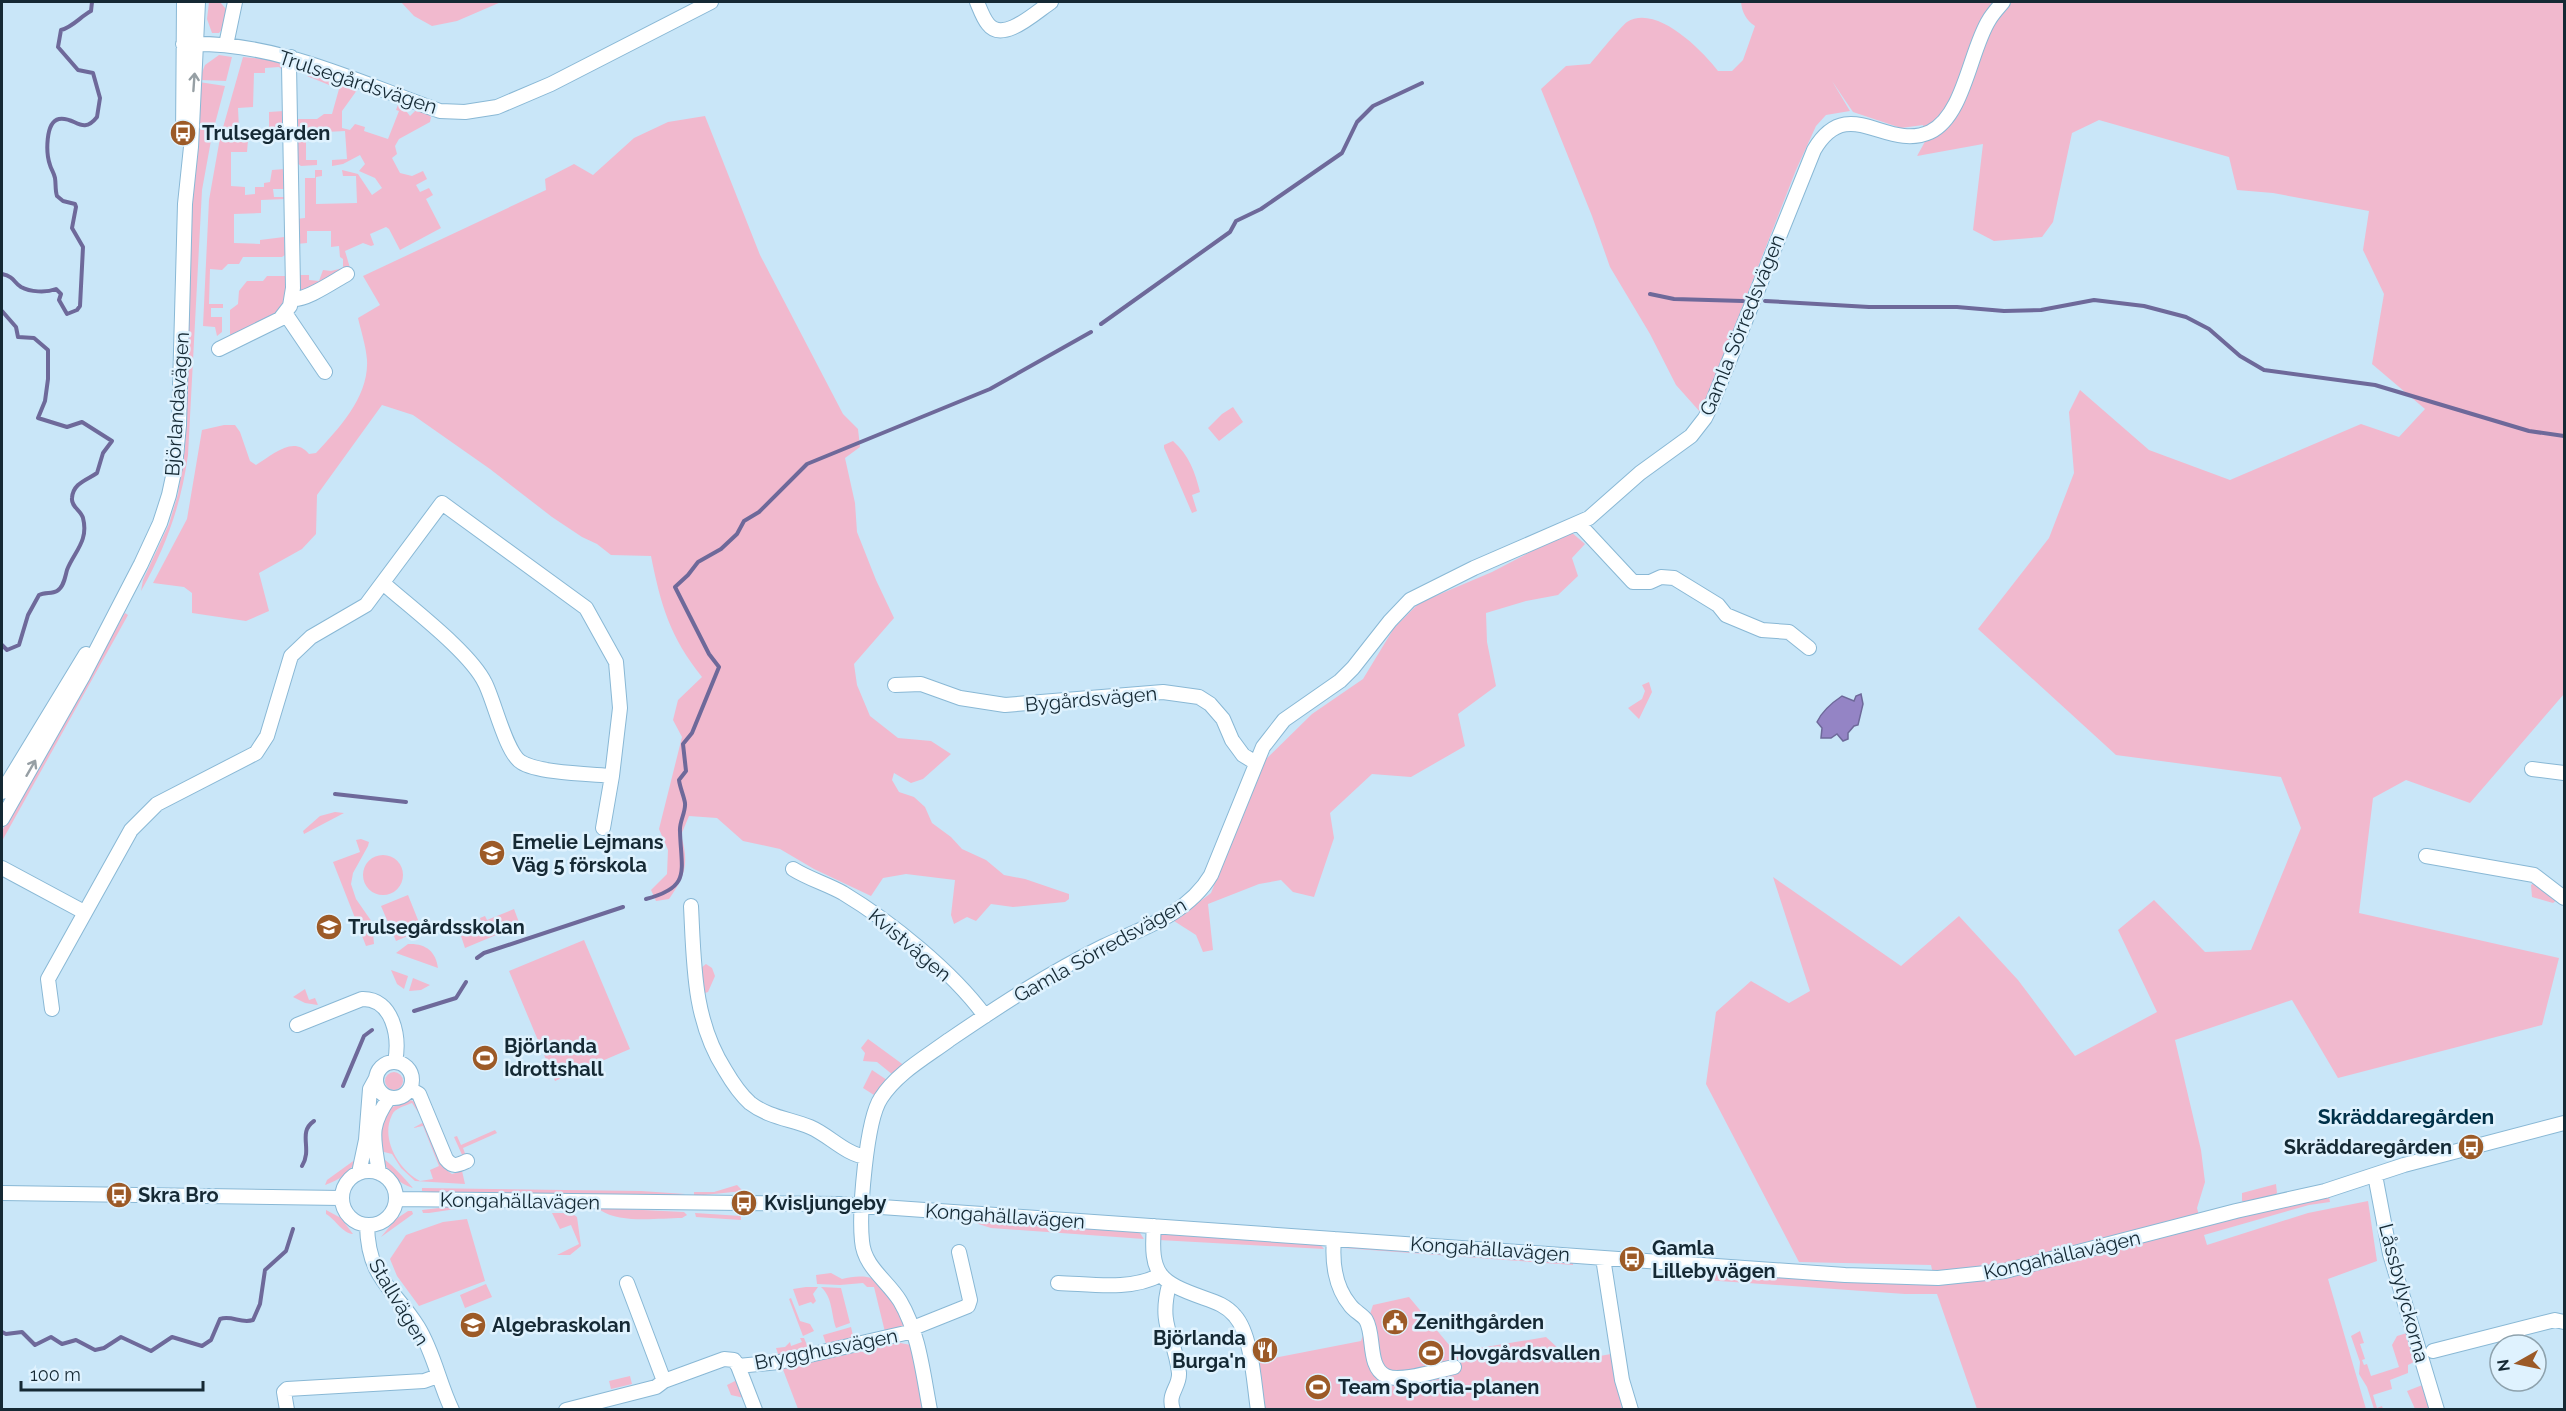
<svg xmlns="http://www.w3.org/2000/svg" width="2566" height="1411" viewBox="0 0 2566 1411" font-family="Raleway,sans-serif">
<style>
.green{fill:#f1b9ce}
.water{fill:#9484c5;stroke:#6e699a;stroke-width:1.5}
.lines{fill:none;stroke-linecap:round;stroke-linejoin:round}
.stream{stroke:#6e699a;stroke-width:4}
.minor-casing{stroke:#89b8d5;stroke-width:16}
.minor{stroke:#fff;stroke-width:14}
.oneway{stroke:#969fa4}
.labels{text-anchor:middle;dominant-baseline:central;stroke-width:5;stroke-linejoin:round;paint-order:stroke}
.street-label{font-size:20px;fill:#152934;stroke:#dff2fe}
.poi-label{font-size:20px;font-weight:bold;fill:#152934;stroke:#dff2fe;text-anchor:start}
.neighbourhood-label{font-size:21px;font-weight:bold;fill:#003149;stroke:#dff2fe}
</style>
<rect width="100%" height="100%" fill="#c9e6f8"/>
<path class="green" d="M209,2H220L226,9L223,28L219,33H212L207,19Z
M401,2H501L457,21L432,26L414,16Z
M1741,2H2564V694L2470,803L2406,780L2373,798L2359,913L2559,958L2542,1025L2338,1078L2292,1000L2175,1040L2201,1150L2205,1182L2197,1208L2202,1227L2264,1210L2329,1197L2330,1202L2309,1205L2204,1235L2207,1245L2308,1213L2368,1201L2377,1261L2328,1279L2366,1409H1977L1937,1294H1905L1662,1277L1664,1272L1687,1270L1860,1283L1935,1284L1931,1265L1799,1262L1706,1084L1716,1012L1751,981L1789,1003L1810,991L1773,877L1901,966L1959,916L2018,980L2075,1056L2157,1012L2118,930L2154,900L2205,952L2251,950L2301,828L2281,777L2116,755L1978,629L2049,538L2074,473L2069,412L2080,390L2149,450L2230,480L2361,424L2399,437L2425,409L2372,364L2384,294L2363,250L2369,211L2273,193L2237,190L2229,157L2099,120L2072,133L2053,222L2042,237L1994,241L1973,230L1983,144L1917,156L1927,138L1923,125L1901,128L1853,112L1832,81L1850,111L1826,115L1816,126L1796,170L1701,413L1676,385L1650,334L1610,267L1592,216L1541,89L1566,66L1590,64C1597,56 1621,26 1627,22C1656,4 1701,49 1718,71H1732L1743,60L1755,26C1746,20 1742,12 1741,2Z
M219,55L232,57L226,81L199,80L205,65Z
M243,57L273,60L284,66L283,71L279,67L265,68V73H254L253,107L238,108L239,129H269V112L284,111L286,139L248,140L247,152H231V186L245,187V195L255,194V187H264V183L270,182L272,170L285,169L286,189H273L274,197H286V199L261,200V213L234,214V243L260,244V240L284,237L285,255L282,257H243L239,264H228L222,270L210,269L209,304H223V308H211V317H222V332L217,336L215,327L203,326L209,200L220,138Z
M316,71L360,86L342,111V128L350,130L355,124L365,127L364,131L388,139L399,111L396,110L399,102L410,116L419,107L431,117L430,122L399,139L395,146L397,154L392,158L400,173L412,176L423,171L427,179L416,185L420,192L429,188L433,195L426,199L441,228L400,250L389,229L386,227L370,234L374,245L371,246L363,243L345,251L350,268L308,291L299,292L296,275H309V280L319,281L323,270L331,271L343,268V259L340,257L339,246L331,247V231H307V243L296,244V219L305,218V178H315V170H322V176L316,177V204L357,203L356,176H343L342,170L358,174L372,195L382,188L375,178L359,171L365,164L360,155L343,164L332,166V160L347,159L345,131L306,133V160H317V165L301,166L297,163L293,119H317L324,114H332L339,89L307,76Z
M199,82L225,86L212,135L202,190L188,455C181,505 166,547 141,591L143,580L169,524L178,494L185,448L193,170Z
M705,116L760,255L843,414L858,429L860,447L845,458L855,503L857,532L876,580L894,618L854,664L857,685L870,716L898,738L931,741L951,754L923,779L911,783L894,773L892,780L899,792L914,797L925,807L932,823L951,837L962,849L986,860L1004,875L1025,879L1069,894V899L1065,902L1013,907L991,904L976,921L967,917L954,924L951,915L955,880L906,874L883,878L871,896L814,869L780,849L743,841L717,818L689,816L681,835C689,863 686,875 669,899L656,901L651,890L667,874L668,850L659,829L682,737L673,720L678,700L702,677C670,637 661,606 651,556L611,555L597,544L582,537L552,517L490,469L413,415L382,405L317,495L316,534L302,549L259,573L269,611L246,621L192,613V593L184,587L153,583L187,519L202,430L224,425H235L240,432L250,461L256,465C273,455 293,435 309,454L316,453C339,428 369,397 367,360C366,346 361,331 358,318L380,305L363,276L546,190L545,179L574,164L593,175L634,138L668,122Z
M267,276H287L288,283L283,310L230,339V310L238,304L239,291L247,281H263Z
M1233,407L1243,422L1219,441L1208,428L1222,414Z
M1173,441C1189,455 1195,472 1200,492L1192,495L1197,511L1192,513L1164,448V445Z
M1570,531L1585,544L1572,558L1578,576L1558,595L1526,601L1486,613L1487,642L1496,686L1458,714L1465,746L1411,777L1372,774L1330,813L1334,838L1314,897L1293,892L1281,880L1259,884L1208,904L1213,950L1203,952L1196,935L1174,921L1211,893L1263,762L1312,714L1363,679L1394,628L1419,603L1492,572Z
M125,613L128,615L2,841V831Z
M1649,682L1652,692L1639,719L1628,708L1642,699L1645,691L1642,685Z
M335,812L344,813L304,834L303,831L320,816Z
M361,839L369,842L368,846L353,873L351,884L356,899L372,922L374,944L366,946L333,862L360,852L356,840Z
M363 875a20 20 0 1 1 40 0a20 20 0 1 1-40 0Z
M2534,883L2557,900L2553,903L2532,897L2531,885Z
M408,895L422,930L396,941L381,906Z
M514,909L520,925L465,948L461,936L483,927L480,918L485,916L487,920Z
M584,940L630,1049L555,1081L509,971Z
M408,944C425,943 436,951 438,968L396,953Z
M706,964L712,968L715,976L708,992L705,993L701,968Z
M391,970L408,976L404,989L397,984Z
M413,978L430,985L421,990L409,991Z
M305,989L309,1000L315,998L318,1005L305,1003L293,997Z
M868,1039L905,1066L893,1075L877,1062L863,1061L865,1053L861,1048Z
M872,1070L887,1080L874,1095L863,1088Z
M385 1081a9 9 0 1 1 18 0a9 9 0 1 1-18 0Z
M410,1100L416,1102L420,1109L418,1112L412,1103C405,1106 395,1108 392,1115C380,1139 399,1170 420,1181L433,1179L430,1170L439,1166L423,1126L413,1128L424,1122L445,1169L452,1174L462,1171L465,1184L415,1181L401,1168L392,1154L380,1151L377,1132L390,1108Z
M495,1130L497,1133L463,1148L466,1156L463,1157L454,1137L457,1136L461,1145Z
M356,1159C351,1173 339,1180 325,1185L327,1180Z
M383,1159C389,1161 409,1183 413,1188C398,1183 388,1174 383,1159Z
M2276,1184L2277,1193L2273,1196L2246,1203L2242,1201V1193Z
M737,1185L743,1191L694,1196V1192H714Z
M422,1188L641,1191L685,1194L664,1197L455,1194L422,1191Z
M456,1206L469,1207L429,1213H423L422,1210Z
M602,1208L684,1212L687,1215L682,1218C658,1218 621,1224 600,1210Z
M326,1210L341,1218L353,1234C343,1234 335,1219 326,1214Z
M408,1211H412L413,1214L381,1237L396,1219Z
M552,1213H571L577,1217L581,1246L570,1255H557L579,1244L571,1225L560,1229Z
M695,1213L741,1216V1220L696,1217Z
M467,1219L485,1281L419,1306L397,1276L390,1259L406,1235L443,1222Z
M976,1220L1136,1231L1140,1233L1144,1239L991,1228L969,1221Z
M1169,1233L1320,1244L1324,1249L1159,1240L1161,1235Z
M1351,1246L1573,1263V1265L1343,1248Z
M831,1273L842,1279C851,1277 861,1275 871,1278C886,1283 900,1310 905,1324L903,1327L885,1332L874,1287H867L863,1283L840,1285L817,1284L816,1275Z
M486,1284L492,1297L465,1308L460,1295Z
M806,1287H818L813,1294L816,1301L813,1304L811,1302L799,1306L793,1289Z
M821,1287L841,1288L850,1323L836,1328C831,1314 833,1298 821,1287Z
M1409,1297L1455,1352L1546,1337L1572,1361L1611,1354L1622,1409H1264L1259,1361L1361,1341L1373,1305Z
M791,1298L800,1321L810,1324L814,1331L803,1336L789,1299Z
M851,1327L854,1340L827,1347L823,1335Z
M2360,1331L2364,1343L2360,1344L2365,1359L2362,1360L2364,1365L2367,1364L2371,1376L2399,1367L2392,1345L2397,1336L2407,1333L2416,1361L2408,1365V1373L2390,1380L2392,1389L2373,1395L2377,1408L2382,1406L2383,1409H2374L2367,1387L2359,1374L2360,1362L2351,1336Z
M800,1338H804L809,1350L779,1357L776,1348L785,1347L790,1342L791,1346L802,1342Z
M890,1341L911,1345L926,1409H798L782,1367Z
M630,1376L632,1384L611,1389L609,1381Z
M737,1380L744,1398L731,1395L727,1385Z
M2425,1384L2434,1409H2415L2407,1391Z"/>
<path class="water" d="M1861,694L1863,704L1858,725L1854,726L1848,733V739L1843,741L1837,734L1831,738H1821L1822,728L1817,722C1822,711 1833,702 1842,696L1854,701L1856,696Z"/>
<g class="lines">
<path class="stream" d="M2,274C15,277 13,282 21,287C30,292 46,293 56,289L61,294L59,300L67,314L77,310L80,306L83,247L72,228L76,207L75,204L63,201L57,196C55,190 56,184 55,178C54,173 51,169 50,165C46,154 45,122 59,119C75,116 82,136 97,117L100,98L93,73L78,70L58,47L61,30C73,27 81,16 91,11L92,2
M1650,294L1674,299L1743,301
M1765,301L1869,307H1957L2004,311L2041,310L2094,300L2144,306L2186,317L2209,329L2240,356L2264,370L2375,385L2529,431L2564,436
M2,311L16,327L18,337L34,338L48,350V379L45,401L38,418L67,427L82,422L112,441L103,453L97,473C87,480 73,483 72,498C71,507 81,510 83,518C89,541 74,552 67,570C65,577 64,587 57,591C52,594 45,592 39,595L28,615L19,645L7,650L2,645
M1101,324L1230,232L1236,221L1261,209L1342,153L1357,122L1373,106L1422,83
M335,794L406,802
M646,899C692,887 681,871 680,831C679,822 686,812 685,803C684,796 680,788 679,780L686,771L683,744L692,733L719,667L709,654L675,587L688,575L698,562L721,549L737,534L744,521L759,512L807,464L990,389L1091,332
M477,958L484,953L623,907
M414,1011L456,998L466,982
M343,1086L364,1036L372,1030
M302,1166C313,1148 297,1133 314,1121
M2,1332L6,1334L22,1332L35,1345L51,1337L62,1344L76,1340L95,1350L104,1348L121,1337L151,1351L172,1337L202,1346L211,1340L220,1319C232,1315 241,1324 253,1320L260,1304L265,1270L286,1251L293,1229"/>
<defs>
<path id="minor" d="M977,2C980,9 983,18 988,24C1003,44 1037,11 1051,2
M183,44C274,40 357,82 440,111L465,112L497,107L551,84L711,2
M226,45L235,2
M183,138L184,2
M292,299C306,301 334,281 347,274
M285,313L325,372
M219,349L280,319L290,306L293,288L289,65L291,57
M1579,524L1633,582H1650L1661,577L1674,578L1718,605L1726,615L1762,630L1789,632L1809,648
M895,685L921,684L960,698L1005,705L1163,692L1199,697L1210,704L1223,719L1232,740L1243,755L1256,763
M2532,769L2564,773
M2,792L86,654
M2,819L83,676L141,564L160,523L169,495L175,467L179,425L185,204L191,147L198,2
M603,828L612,776
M2426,856L2534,875L2564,898
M2,868L84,912
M793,869C809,879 827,884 843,893C891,922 952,971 985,1016
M691,906C694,964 693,1020 725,1070C732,1082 740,1094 750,1103C768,1117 790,1119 810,1127C829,1135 845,1154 866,1157
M52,1009L48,979L131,830L157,804L256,753L267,736L291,656L311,637L366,605L442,503L586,608L616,662L620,708L612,776C590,774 538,773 521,762C506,753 494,700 485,683C470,652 411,608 383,583
M297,1025L362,999C393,998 400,1037 395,1062
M376 1080a18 18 0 1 1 36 0a18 18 0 1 1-36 0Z
M410,1089L419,1094L446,1159C453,1168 458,1165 467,1161
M342 1198a27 27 0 1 1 54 0a27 27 0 1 1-54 0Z
M359,1173L366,1140L370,1089L376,1078
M379,1173C374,1138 368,1128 389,1098
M2375,1175L2390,1254L2437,1410
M2,1193L341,1198
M396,1199L839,1204L1845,1275L1938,1278L2005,1271L2236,1211L2325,1191L2404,1165L2564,1123
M367,1225C368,1279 393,1287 418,1327C434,1353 439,1383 452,1410
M1154,1226C1150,1275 1159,1282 1204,1298C1216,1302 1227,1306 1235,1316C1252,1335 1254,1385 1258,1410
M1334,1239C1332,1261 1335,1287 1350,1305C1354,1311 1363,1315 1366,1320C1375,1335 1367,1367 1386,1376C1401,1383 1438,1370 1454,1367
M1603,1258L1622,1380L1631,1410
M627,1283L664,1381
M1058,1283C1091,1284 1130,1291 1160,1275
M1169,1285C1158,1327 1175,1336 1179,1373C1180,1387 1167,1393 1173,1410
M913,1328L968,1306L970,1300L959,1252
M2433,1351L2555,1320L2564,1322
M738,1366L755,1410
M287,1410L284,1392L287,1389L424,1381L438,1376
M566,1410L656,1387L664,1381L724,1359L734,1360L738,1366L779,1362L914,1331
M930,1410C923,1374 919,1333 900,1301C887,1280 864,1267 862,1241C859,1213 866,1120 881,1098C897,1073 926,1057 949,1040C999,1006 1049,973 1104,946C1143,928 1188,914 1211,875L1263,747L1284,720L1340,681L1353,668L1390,621L1410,600L1474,568L1589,518L1640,473L1691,436L1705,418L1711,406L1814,150C1848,92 1886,152 1930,132C1964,116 1970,50 1989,20C1993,13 1999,7 2003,2"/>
</defs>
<use href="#minor" class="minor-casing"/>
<use href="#minor" class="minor"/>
</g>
<defs><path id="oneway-shaft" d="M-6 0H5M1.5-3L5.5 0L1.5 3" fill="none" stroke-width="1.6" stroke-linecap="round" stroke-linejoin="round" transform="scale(1.5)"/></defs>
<g class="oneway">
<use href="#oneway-shaft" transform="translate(194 82) rotate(-86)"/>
<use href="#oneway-shaft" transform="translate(31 768) rotate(-60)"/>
</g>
<defs>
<symbol id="bus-disc" viewBox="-11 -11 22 22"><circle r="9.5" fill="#9c5a27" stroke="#dff2fe"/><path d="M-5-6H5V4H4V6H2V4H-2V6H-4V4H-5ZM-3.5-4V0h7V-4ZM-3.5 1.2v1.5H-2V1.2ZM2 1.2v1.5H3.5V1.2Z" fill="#fff"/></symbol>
<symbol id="school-disc" viewBox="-11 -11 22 22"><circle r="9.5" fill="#9c5a27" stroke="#dff2fe"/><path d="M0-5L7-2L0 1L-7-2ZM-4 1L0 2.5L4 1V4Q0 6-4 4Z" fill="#fff"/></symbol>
<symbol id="stadium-disc" viewBox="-11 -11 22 22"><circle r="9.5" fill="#9c5a27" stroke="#dff2fe"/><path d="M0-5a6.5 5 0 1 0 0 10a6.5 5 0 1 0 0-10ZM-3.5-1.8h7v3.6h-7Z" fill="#fff"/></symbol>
<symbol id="civic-disc" viewBox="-11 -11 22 22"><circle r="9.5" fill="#9c5a27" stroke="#dff2fe"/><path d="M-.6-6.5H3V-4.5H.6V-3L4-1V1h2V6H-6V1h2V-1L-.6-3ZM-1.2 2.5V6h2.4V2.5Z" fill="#fff"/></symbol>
<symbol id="restaurant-disc" viewBox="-11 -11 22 22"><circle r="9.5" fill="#9c5a27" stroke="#dff2fe"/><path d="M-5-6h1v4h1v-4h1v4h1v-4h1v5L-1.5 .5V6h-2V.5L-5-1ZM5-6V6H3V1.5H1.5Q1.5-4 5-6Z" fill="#fff"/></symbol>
</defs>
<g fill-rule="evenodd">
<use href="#bus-disc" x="168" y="118" width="30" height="30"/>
<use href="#school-disc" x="477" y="838" width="30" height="30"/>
<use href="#school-disc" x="314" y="912" width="30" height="30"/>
<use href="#stadium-disc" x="470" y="1043" width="30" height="30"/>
<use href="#bus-disc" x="2456" y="1132" width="30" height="30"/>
<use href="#bus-disc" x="104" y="1180" width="30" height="30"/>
<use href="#bus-disc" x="729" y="1188" width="30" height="30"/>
<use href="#bus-disc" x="1617" y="1244" width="30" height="30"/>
<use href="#civic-disc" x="1380" y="1307" width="30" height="30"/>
<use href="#school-disc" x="458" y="1310" width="30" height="30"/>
<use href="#restaurant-disc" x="1250" y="1335" width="30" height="30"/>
<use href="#stadium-disc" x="1416" y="1338" width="30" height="30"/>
<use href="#stadium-disc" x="1303" y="1372" width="30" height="30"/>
</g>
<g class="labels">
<g class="street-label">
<text transform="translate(358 82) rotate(18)">Trulsegårdsvägen</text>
<text transform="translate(1742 325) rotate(-68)">Gamla Sörredsvägen</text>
<text transform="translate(177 404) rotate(-86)">Björlandavägen</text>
<text transform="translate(1091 699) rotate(-5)">Bygårdsvägen</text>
<text transform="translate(910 945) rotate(40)">Kvistvägen</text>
<text transform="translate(1100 950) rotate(-29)">Gamla Sörredsvägen</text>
<text transform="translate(520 1201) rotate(1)">Kongahällavägen</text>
<text transform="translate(1005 1216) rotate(4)">Kongahällavägen</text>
<text transform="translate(1490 1249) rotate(4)">Kongahällavägen</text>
<text transform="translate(2062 1255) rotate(-13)">Kongahällavägen</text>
<text transform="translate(2404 1293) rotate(75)">Låssbylyckorna</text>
<text transform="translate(399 1302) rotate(59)">Stallvägen</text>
<text transform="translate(826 1349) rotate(-11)">Brygghusvägen</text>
</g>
<g class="poi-label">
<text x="202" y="133">Trulsegården</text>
<text x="512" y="842">Emelie Lejmans<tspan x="512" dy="23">Väg 5 förskola</tspan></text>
<text x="348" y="927">Trulsegårdsskolan</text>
<text x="504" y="1046">Björlanda<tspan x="504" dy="23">Idrottshall</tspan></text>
<text x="2452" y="1147" text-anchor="end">Skräddaregården</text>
<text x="138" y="1195">Skra Bro</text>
<text x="764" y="1203">Kvisljungeby</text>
<text x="1652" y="1248">Gamla<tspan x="1652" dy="23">Lillebyvägen</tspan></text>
<text x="1414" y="1322">Zenithgården</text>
<text x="492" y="1325">Algebraskolan</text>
<text x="1246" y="1338" text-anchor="end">Björlanda<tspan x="1246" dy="23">Burga'n</tspan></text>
<text x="1450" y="1353">Hovgårdsvallen</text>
<text x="1338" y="1387">Team Sportia-planen</text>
</g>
<g class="neighbourhood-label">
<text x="2406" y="1116">Skräddaregården</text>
</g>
</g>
<rect width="2566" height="1411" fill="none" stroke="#152934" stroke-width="6"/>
<g transform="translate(2518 1363) rotate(261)"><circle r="28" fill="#dff2fe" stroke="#8ea2ad" stroke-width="1.5"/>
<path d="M0-4.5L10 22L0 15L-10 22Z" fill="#9c5a27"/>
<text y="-9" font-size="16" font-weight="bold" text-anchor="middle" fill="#152934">N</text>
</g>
<path d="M21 1381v9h182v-9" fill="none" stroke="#152934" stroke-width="3"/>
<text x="30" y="1381" font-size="18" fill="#152934" stroke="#dff2fe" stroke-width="4.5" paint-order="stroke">100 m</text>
</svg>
